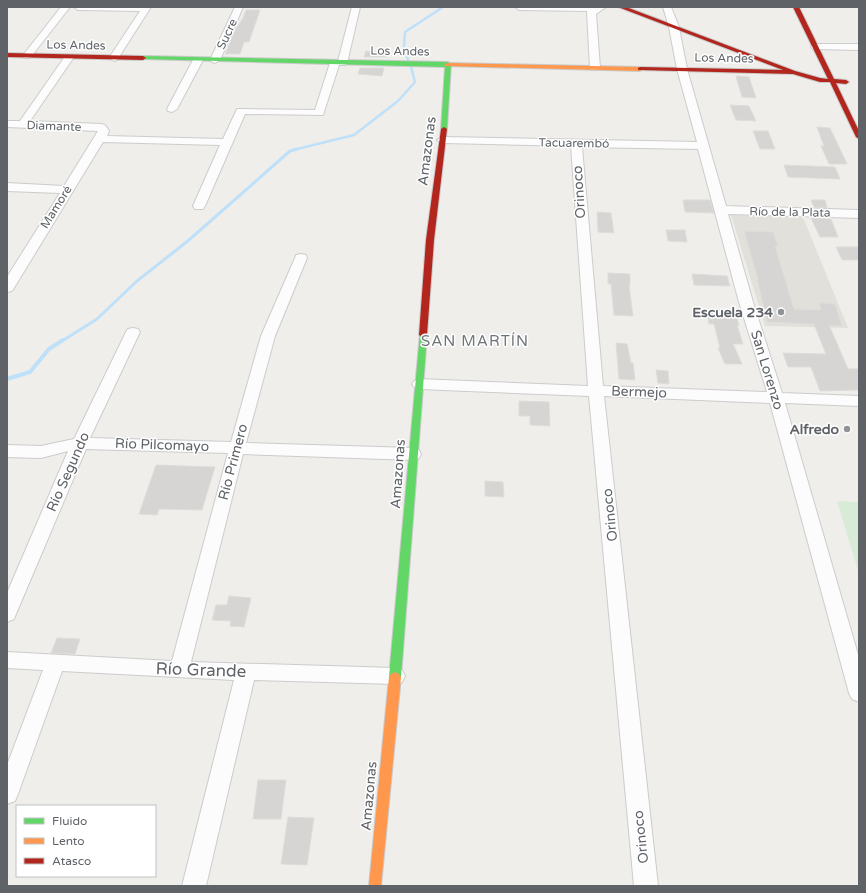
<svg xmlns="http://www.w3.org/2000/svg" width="866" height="893" viewBox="0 0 866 893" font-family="'Varela Round',sans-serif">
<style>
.education{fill:#e2e0da}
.green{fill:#d8ebd6}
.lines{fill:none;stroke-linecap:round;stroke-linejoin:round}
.stream-far2{stroke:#bfe0f9;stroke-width:2.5}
.stream-far1{stroke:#bfe0f9;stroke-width:3}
.stream{stroke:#bfe0f9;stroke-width:4}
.building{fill:#d6d5d3;stroke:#deddd9}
.street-casing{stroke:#cbcccc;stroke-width:2}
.fast-casing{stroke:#cacacb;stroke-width:2}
.slow-casing{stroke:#cacacb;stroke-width:2}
.jam-casing{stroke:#cacacb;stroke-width:2}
.street{fill:#fdfcfc;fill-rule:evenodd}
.fast{fill:#63d668;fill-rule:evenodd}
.slow{fill:#ff974d;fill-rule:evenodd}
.jam{fill:#b3261e;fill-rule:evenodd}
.poi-dot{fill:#919496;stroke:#fff;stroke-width:1.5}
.labels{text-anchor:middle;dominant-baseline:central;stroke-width:3;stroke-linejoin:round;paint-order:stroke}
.far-street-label{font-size:12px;fill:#5f6368;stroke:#fff}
.street-label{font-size:14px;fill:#5f6368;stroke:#fff}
.poi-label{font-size:14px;font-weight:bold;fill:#5f6368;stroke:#fff;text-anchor:end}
.neighbourhood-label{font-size:15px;letter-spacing:1px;fill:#70757a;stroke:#fff}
.near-street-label{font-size:17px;fill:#5f6368;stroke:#fff}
</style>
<rect width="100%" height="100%" fill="#efeeea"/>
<path class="education" d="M731,215L803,217L848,328L765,326Z"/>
<path class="green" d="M837,501L859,502V574Z"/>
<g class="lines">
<path class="stream-far2" d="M408,60L404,47L405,32L443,7
M293,150L354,135L398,101L415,82L411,67"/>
<path class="stream-far1" d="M62,341L97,319L137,281L189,240L290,151L297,149"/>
<path class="stream" d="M7,379L30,372L49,349L63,340"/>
</g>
<path class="building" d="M246,10H260L249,42H244L240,54H225L235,30L243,18Z
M366,51L380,53H388L387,57H364Z
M360,68H384L382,76L358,74Z
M736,76L749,77L756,98L742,97Z
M730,105L749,106L756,121L736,120Z
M817,127L830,128L847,164H829L821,146H824Z
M753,131H768L775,149H760Z
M784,165L835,167L840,179L788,177Z
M683,200H710L714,213L685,212Z
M811,200H825L827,208L814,207Z
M597,212L611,213L614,233L598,232Z
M811,218L831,219L838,237H820Z
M666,230H685L687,242L668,241Z
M744,231L773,232L778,246H775L794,309L821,310L819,303L835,304L842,326L829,325L848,369H859V390L820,391L811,367H788L783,353L826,354L814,324L767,322L757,278L758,279Z
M836,247H859V260H842Z
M608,273L630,274V285H629L633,316L614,315L611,284H608Z
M692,274L727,276L730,286L694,285Z
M706,309L735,310L739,326L737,325L743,344H733L742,364H725L718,348H720L714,324H709Z
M616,343L627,344L631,363H633L635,380L619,379Z
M656,370L668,371L669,384L658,383Z
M519,401L549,402L550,426L530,425V416H519Z
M156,465L215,467L202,510L159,509L157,515L139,514Z
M485,481L503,482L504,497L485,496Z
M229,596L251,598L244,627L230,626L231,621L212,620L216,605H227Z
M57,638L80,639L75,654L51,653Z
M258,780H286L281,819H253Z
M288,817L314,818L307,865L281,864Z"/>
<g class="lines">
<defs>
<path id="street" d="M61,7H70L30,58H24L22,56L24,54Z
M74,7H151L117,60L114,61L109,58L140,11L78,10Z
M235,7H243L220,60L215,63L212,62L210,60Z
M352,7H360L347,63L345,65H339L323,115L245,114L205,206L203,209H195L193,206L220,145L103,142L14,288L12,291L7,292V277L60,193L7,191V183L64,186L98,131L7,127V121H20L66,55H72L74,57L30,121L101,124L105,125L109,131L107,136L223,139L237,109L315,110L330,63L332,61H338Z
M515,7H606L596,14L600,68L599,70H591L590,68L587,11L519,10Z
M663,7H671L679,27L687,69L726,206L859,210V218L728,214L753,302L782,393L859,396V406L785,403L859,658V702L852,699L849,693L770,403L604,396L658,886H634L589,396L419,389L414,387L412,384L414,381L419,379L588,386L571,146L443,143L437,140L443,137L697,142L677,69L669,27ZM582,147L698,149L739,302L767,392L603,386Z
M816,44H859V50L813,49L811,47L813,45Z
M198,57L203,60L177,109L172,112L168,111L167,109L193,60Z
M301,254L306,255L307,258L275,336L246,443L413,448L419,450L421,454L419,458L413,460L243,454L191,662L395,668L402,670L405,676L402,682L395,684L254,680L206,886H182L234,680L62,671L18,794L15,801L7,804V765L43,670L7,668V652L172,661L228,453L86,449L16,614L14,619L7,622V593L68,451L41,458L7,457V445L41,446L74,439L126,332L128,329L133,328L138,329L140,332L90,438L231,442L261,336L295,258L296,255Z"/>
<path id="fast" d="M143,56L448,62L451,64L447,129L444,131L441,129L445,67L141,59L140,58Z
M420,333H423L427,335L401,677L399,680L395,682L391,680L389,677Z"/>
<path id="slow" d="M447,63L640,67L643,69L640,71L445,66L444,65Z
M395,672L399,674L401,677L381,886H369L389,677L391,674Z"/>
<path id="jam" d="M618,7H626L795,71L820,78L828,79L793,7H799L834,79L846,80L849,82L846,84L836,83L859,131V139L856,137L830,82H820L793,74L638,70V68L640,67L783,70Z
M7,53L143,56L146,58L143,60L7,57Z
M444,127L447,129L434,240L427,335L423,337L419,335L426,240L441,129Z"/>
</defs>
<use href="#street" class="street-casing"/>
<use href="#fast" class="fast-casing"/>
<use href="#slow" class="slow-casing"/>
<use href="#jam" class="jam-casing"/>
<use href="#street" class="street"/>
<use href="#fast" class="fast"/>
<use href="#slow" class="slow"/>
<use href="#jam" class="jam"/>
</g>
<g class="poi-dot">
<circle cx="781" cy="312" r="4"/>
<circle cx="847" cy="429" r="4"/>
</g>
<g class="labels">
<g class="far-street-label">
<text transform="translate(227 34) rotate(-65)">Sucre</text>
<text transform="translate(76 45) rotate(1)">Los Andes</text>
<text transform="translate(400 51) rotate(1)">Los Andes</text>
<text transform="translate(724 58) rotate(1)">Los Andes</text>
<text transform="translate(54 126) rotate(2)">Diamante</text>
<text transform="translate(574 143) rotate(1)">Tacuarembó</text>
<text transform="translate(56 207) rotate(-58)">Mamoré</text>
<text transform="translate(790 212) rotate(1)">Río de la Plata</text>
</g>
<g class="street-label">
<text transform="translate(427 151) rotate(-83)">Amazonas</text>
<text transform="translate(579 192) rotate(-94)">Orinoco</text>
<text transform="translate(767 370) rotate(73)">San Lorenzo</text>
<text transform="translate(639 392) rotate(2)">Bermejo</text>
<text transform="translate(162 445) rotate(2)">Río Pilcomayo</text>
<text transform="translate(233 462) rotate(-75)">Río Primero</text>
<text transform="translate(68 472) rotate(-66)">Río Segundo</text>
<text transform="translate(398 474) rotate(-86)">Amazonas</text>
<text transform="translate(610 515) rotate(-96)">Orinoco</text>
<text transform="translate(369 796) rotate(-85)">Amazonas</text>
<text transform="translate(641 837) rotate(-96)">Orinoco</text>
</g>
<g class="poi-label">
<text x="773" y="312">Escuela 234</text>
<text x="839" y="429">Alfredo</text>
</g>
<g class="neighbourhood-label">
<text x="475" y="341">SAN MARTÍN</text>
</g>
<g class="near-street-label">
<text transform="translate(201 670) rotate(2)">Río Grande</text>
</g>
</g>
<rect width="866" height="893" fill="none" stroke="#5f6368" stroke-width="16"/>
<rect x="16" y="805" width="140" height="72" fill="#ffffff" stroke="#bfc1c3"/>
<rect x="24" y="818" width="20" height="6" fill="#63d668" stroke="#bfc1c3"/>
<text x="52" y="825" font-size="12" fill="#5f6368">Fluido</text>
<rect x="24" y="838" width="20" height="6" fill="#ff974d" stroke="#bfc1c3"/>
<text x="52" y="845" font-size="12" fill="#5f6368">Lento</text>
<rect x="24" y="858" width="20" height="6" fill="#b3261e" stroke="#bfc1c3"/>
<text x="52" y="865" font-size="12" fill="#5f6368">Atasco</text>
</svg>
